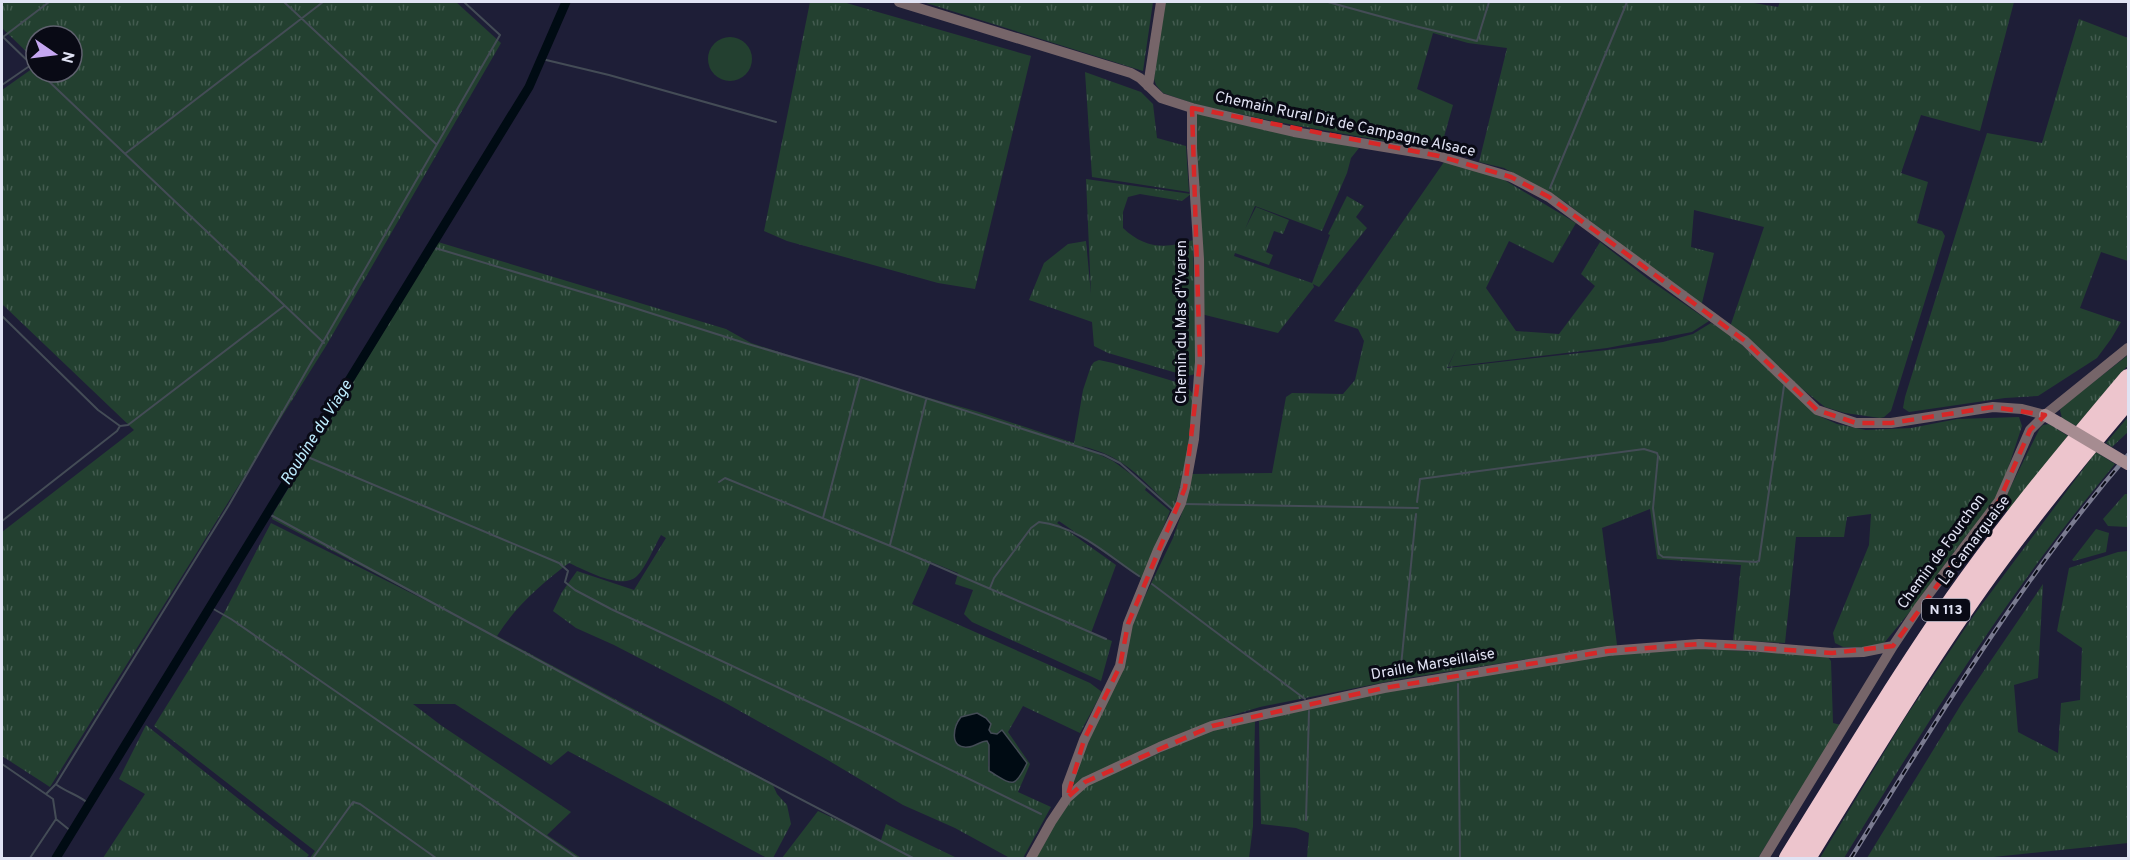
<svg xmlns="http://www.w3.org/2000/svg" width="2130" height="860" viewBox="0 0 2130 860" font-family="Overpass,sans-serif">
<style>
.grass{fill:url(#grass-tufts);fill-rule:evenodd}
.park{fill:#234030}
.water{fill:#000b13;stroke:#444c56;stroke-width:1.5}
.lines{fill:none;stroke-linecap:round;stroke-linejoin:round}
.stream{stroke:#444c56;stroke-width:2}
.canal{stroke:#000b13;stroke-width:9}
.street{stroke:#766569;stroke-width:10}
.secondary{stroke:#a68c91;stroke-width:12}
.highway{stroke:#edc5cd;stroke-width:18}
.rail-casing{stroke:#7a7b90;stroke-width:4.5}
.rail{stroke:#090a15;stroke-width:2;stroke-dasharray:7;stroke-linecap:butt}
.secondary-bridge{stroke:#a68c91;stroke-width:12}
.marked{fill:none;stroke:#d62828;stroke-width:4.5;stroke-dasharray:12 8;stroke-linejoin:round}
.labels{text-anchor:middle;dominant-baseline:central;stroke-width:6;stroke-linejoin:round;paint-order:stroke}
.shield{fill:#090a15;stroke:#a0a2b1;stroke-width:1.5}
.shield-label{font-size:14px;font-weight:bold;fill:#e1e3f4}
.street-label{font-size:15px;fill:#e1e3f4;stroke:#090a15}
.water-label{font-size:16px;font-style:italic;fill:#bdecfe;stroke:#090a15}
</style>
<defs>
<pattern id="grass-tufts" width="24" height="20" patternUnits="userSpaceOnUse" patternTransform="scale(1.5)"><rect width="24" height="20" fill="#234030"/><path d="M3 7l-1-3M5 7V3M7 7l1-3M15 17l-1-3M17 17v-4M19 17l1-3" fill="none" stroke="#435b4f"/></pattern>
</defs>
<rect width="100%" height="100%" fill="#1e1e37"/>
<path class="grass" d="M2,2H456L501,43L326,346L50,787L2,756V532L134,430L2,304V90L36,66V72H72V36H36V61L2,28Z
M810,2H843L1031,56L975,289L938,283L787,241L764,231Z
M921,2H1153L1143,71L923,2Z
M1163,2H1754V3L1778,7L1780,2H2014L1980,131L1921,115L1901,173L1928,182L1917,223L1942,231L1945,236L1891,411L1884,417L1880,418L1845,413L1825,407L1792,381L1730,327L1764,227L1694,210L1691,247L1714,253L1701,307L1565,202L1504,168L1479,162L1507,48L1468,43L1433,33L1417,89L1453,105L1440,151L1272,121L1195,104L1163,93L1156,85L1154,79Z
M2079,19L2128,38V261L2101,252L2080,308L2121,322L2111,339L2097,358L2038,396L2005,398L1909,412L1903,408L1905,397L1987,133L2042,143Z
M1085,72L1141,92L1153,104L1157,138L1186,146L1189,192L1092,177Z
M1198,113L1359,148L1351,158L1347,173L1322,231L1255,206L1245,229L1256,207L1289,220L1283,234L1274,231L1266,252L1273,255L1269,265L1235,253L1234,256L1312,283L1330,235L1328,234L1347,196L1364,206L1356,217L1367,228L1319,287L1313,284L1314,287L1278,333L1201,314L1195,116Z
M1444,162L1501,178L1576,223L1553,263L1509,241L1486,288L1516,331L1559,334L1595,286L1581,274L1600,242L1648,279L1709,321L1692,332L1607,348L1448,367L1457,348L1447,368L1607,350L1663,342L1693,334L1711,323L1731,335L1817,415L1837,424L1866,430L1911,428L1957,419L2019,417L2022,426L2002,487L1988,511L1966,536L1913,608L1884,643L1867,647H1843L1835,643L1833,633L1869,545L1871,514L1847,517L1844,537H1796L1785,643L1733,640L1741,565L1657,559L1650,509L1602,528L1617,645L1401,679L1260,707L1210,722L1074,786L1072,783L1133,621L1173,538L1185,504L1191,474L1272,473L1286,397L1292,393L1343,394L1355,380L1364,341L1358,329L1334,321Z
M1086,179L1191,194L1182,201L1140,194L1128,197L1123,212V228C1145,249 1166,249 1193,240L1196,374L1187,376L1108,353L1094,346L1092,322L1029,300L1044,263L1068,244L1086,241L1091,294Z
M438,242L726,329L751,343L862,379L979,412L1074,443L1083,390L1091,366L1094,362L1099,360L1113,363L1186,385L1193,394C1191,434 1186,472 1173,510C1143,480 1125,456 1081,446L1113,461L1147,486L1145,490L1170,511L1142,579L1059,521L1057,523L1116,565L1091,633L1112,641L1101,681L972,622L964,614L973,590L955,584L958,573L931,562L912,604L1090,683L1102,692L1080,733L1023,706L1008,732L1030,764L1018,792L1051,807L1023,858L1008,857L955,828L903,805L826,759L722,701L614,645L576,628L553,611L562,592L577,571L634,590L666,538L661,535C654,547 646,567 637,576C622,591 585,570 569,563C542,583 515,607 497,636L772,783L777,794L787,805L791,824L773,858H767L568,751L551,765L455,704H413L442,726L571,812L547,835L581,858H310L315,851L154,726L223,615L271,523L443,609L272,519L274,512ZM956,722L989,730L993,734H997L1000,730L1015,783L988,766L989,745L987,741L983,740L970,747Z
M2128,355V365L2076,426L2062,418L2060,410L2063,406Z
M2128,417V432L2112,447L2106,443Z
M2049,424L2068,436L2008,511L2001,506L2040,428L2043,425Z
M2096,452L2115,464C2012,587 1928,721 1844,858H1820L1905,718L1974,615Z
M2125,494H2128V527L2108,526L2103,519Z
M2096,529L2109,533L2106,552L2074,561L2072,560Z
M2128,551V843L1984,858H1867L1962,703L2043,584L2038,678L2014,685L2018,732L2058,753L2061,703L2080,700L2082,648L2057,631L2069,568L2118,552Z
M1678,647L1827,656L1831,661L1833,723L1841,725L1758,858H1307L1309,833L1296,828L1261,824L1259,721L1398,687L1546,663Z
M1255,720L1253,826L1249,858H1033L1062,808L1085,786L1206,732Z
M146,725L309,855L306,858H103L145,794L119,779Z
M818,811L881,840L886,824L957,858H782Z"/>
<path class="park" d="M708 59a22 22 0 1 1 44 0a22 22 0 1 1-44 0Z"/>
<path class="water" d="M977,713L986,718L991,724L989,730L991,733L997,734L1002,730L1027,763C1014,790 1013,785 989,771V745L987,741C980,741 975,747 968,747C949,749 953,727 961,717Z"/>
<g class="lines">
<path class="stream" d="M284,2L436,144
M1328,2L1415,26L1477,41L1489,2
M2,36L36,69
M3,37L49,2
M542,59L609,75L776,122
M39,72L324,343
M2,85L31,65
M126,153L323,2
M1550,188L1627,2
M432,247L625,305L748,344L860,377L1104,455L1120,463L1172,509
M2,316L98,410L120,426
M303,455L559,563L568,571L565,582L575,590L611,609L875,733L1041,814
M719,482L725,478L905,552L1106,639
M1417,502L1420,479L1644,449L1657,453L1658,456L1653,508L1659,554L1663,557L1756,562L1759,561L1784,386
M1184,504L1418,508
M267,513L623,706L913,858
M823,518L860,377
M2,521L117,431L120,426L128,425L284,306
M890,545L926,400
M1152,584L1305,699
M990,588L994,578L1031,528L1039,522C1079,527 1107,555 1139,576
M210,607L231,619L577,858
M1400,676L1416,514
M1458,684L1460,858
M2,764L53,799L56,819L72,832
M57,785C68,793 79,795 89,804
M46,794L56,784L229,505L500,35L464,2
M1306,820L1309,711
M30,858L56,819
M313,858L353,802L360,804L436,858"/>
<path class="canal" d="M56,858L529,87L566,2"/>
<path class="street" d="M899,2L1131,73L1140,78L1161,98L1192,108L1294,132L1439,156L1511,177L1549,197L1745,341L1817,410L1856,423H1891L1993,407L2022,409L2045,415
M1148,86L1161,2
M1067,798V786L1084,740L1120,666L1128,624L1158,550L1181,503L1185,488L1194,439L1200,362L1199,259L1192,148V108
M1031,858L1051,822L1067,798L1085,782L1160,747L1212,726L1384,688L1608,651L1699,644L1749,646L1832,653L1863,652L1893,646
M1764,858L1893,646L1919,607L1999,501L2030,430L2045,415L2128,348"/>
<path class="secondary" d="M2045,415L2059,423"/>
<path class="highway" d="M1788,858C1842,771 1895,683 1954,598C2008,521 2068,449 2128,378
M1807,858C1863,767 1919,674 1981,586C2027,521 2077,460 2128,400"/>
<defs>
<path id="rail" d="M1851,858C1937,719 2021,579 2128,455"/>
</defs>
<use href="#rail" class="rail-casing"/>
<use href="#rail" class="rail"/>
<path class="secondary-bridge" d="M2059,423L2128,464"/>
</g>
<path class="marked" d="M1192,108L1439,156L1511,177L1549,197L1745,341L1817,410L1856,423H1891L1993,407L2045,415L2030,430L1999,501L1893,646L1832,653L1699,644L1608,651L1384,688L1212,726L1085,782L1067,798L1084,740L1120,666L1128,624L1185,488L1200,362Z"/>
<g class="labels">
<rect class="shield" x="1922" y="599" width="48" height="22" rx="4.5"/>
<g class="shield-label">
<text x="1946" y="610">N 113</text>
</g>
<g class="street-label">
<text transform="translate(1345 125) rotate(12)">Chemain Rural Dit de Campagne Alsace</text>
<text transform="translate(1182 322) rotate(-90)">Chemin du Mas d'Yvaren</text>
<text transform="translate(1975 541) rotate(-53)">La Camarguaise</text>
<text transform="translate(1942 552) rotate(-54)">Chemin de Fourchon</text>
<text transform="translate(1433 665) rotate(-10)">Draille Marseillaise</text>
</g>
<g class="water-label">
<text transform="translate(317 433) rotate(-58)">Roubine du Viage</text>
</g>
</g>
<rect width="2130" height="860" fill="none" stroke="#e1e3f4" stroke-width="6"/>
<g transform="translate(54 54) rotate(104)"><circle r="28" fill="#090a15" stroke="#5f616e" stroke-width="1.5"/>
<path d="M0-4.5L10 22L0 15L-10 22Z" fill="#c5a7f1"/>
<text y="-9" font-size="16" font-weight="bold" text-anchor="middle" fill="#e1e3f4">N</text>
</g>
</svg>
